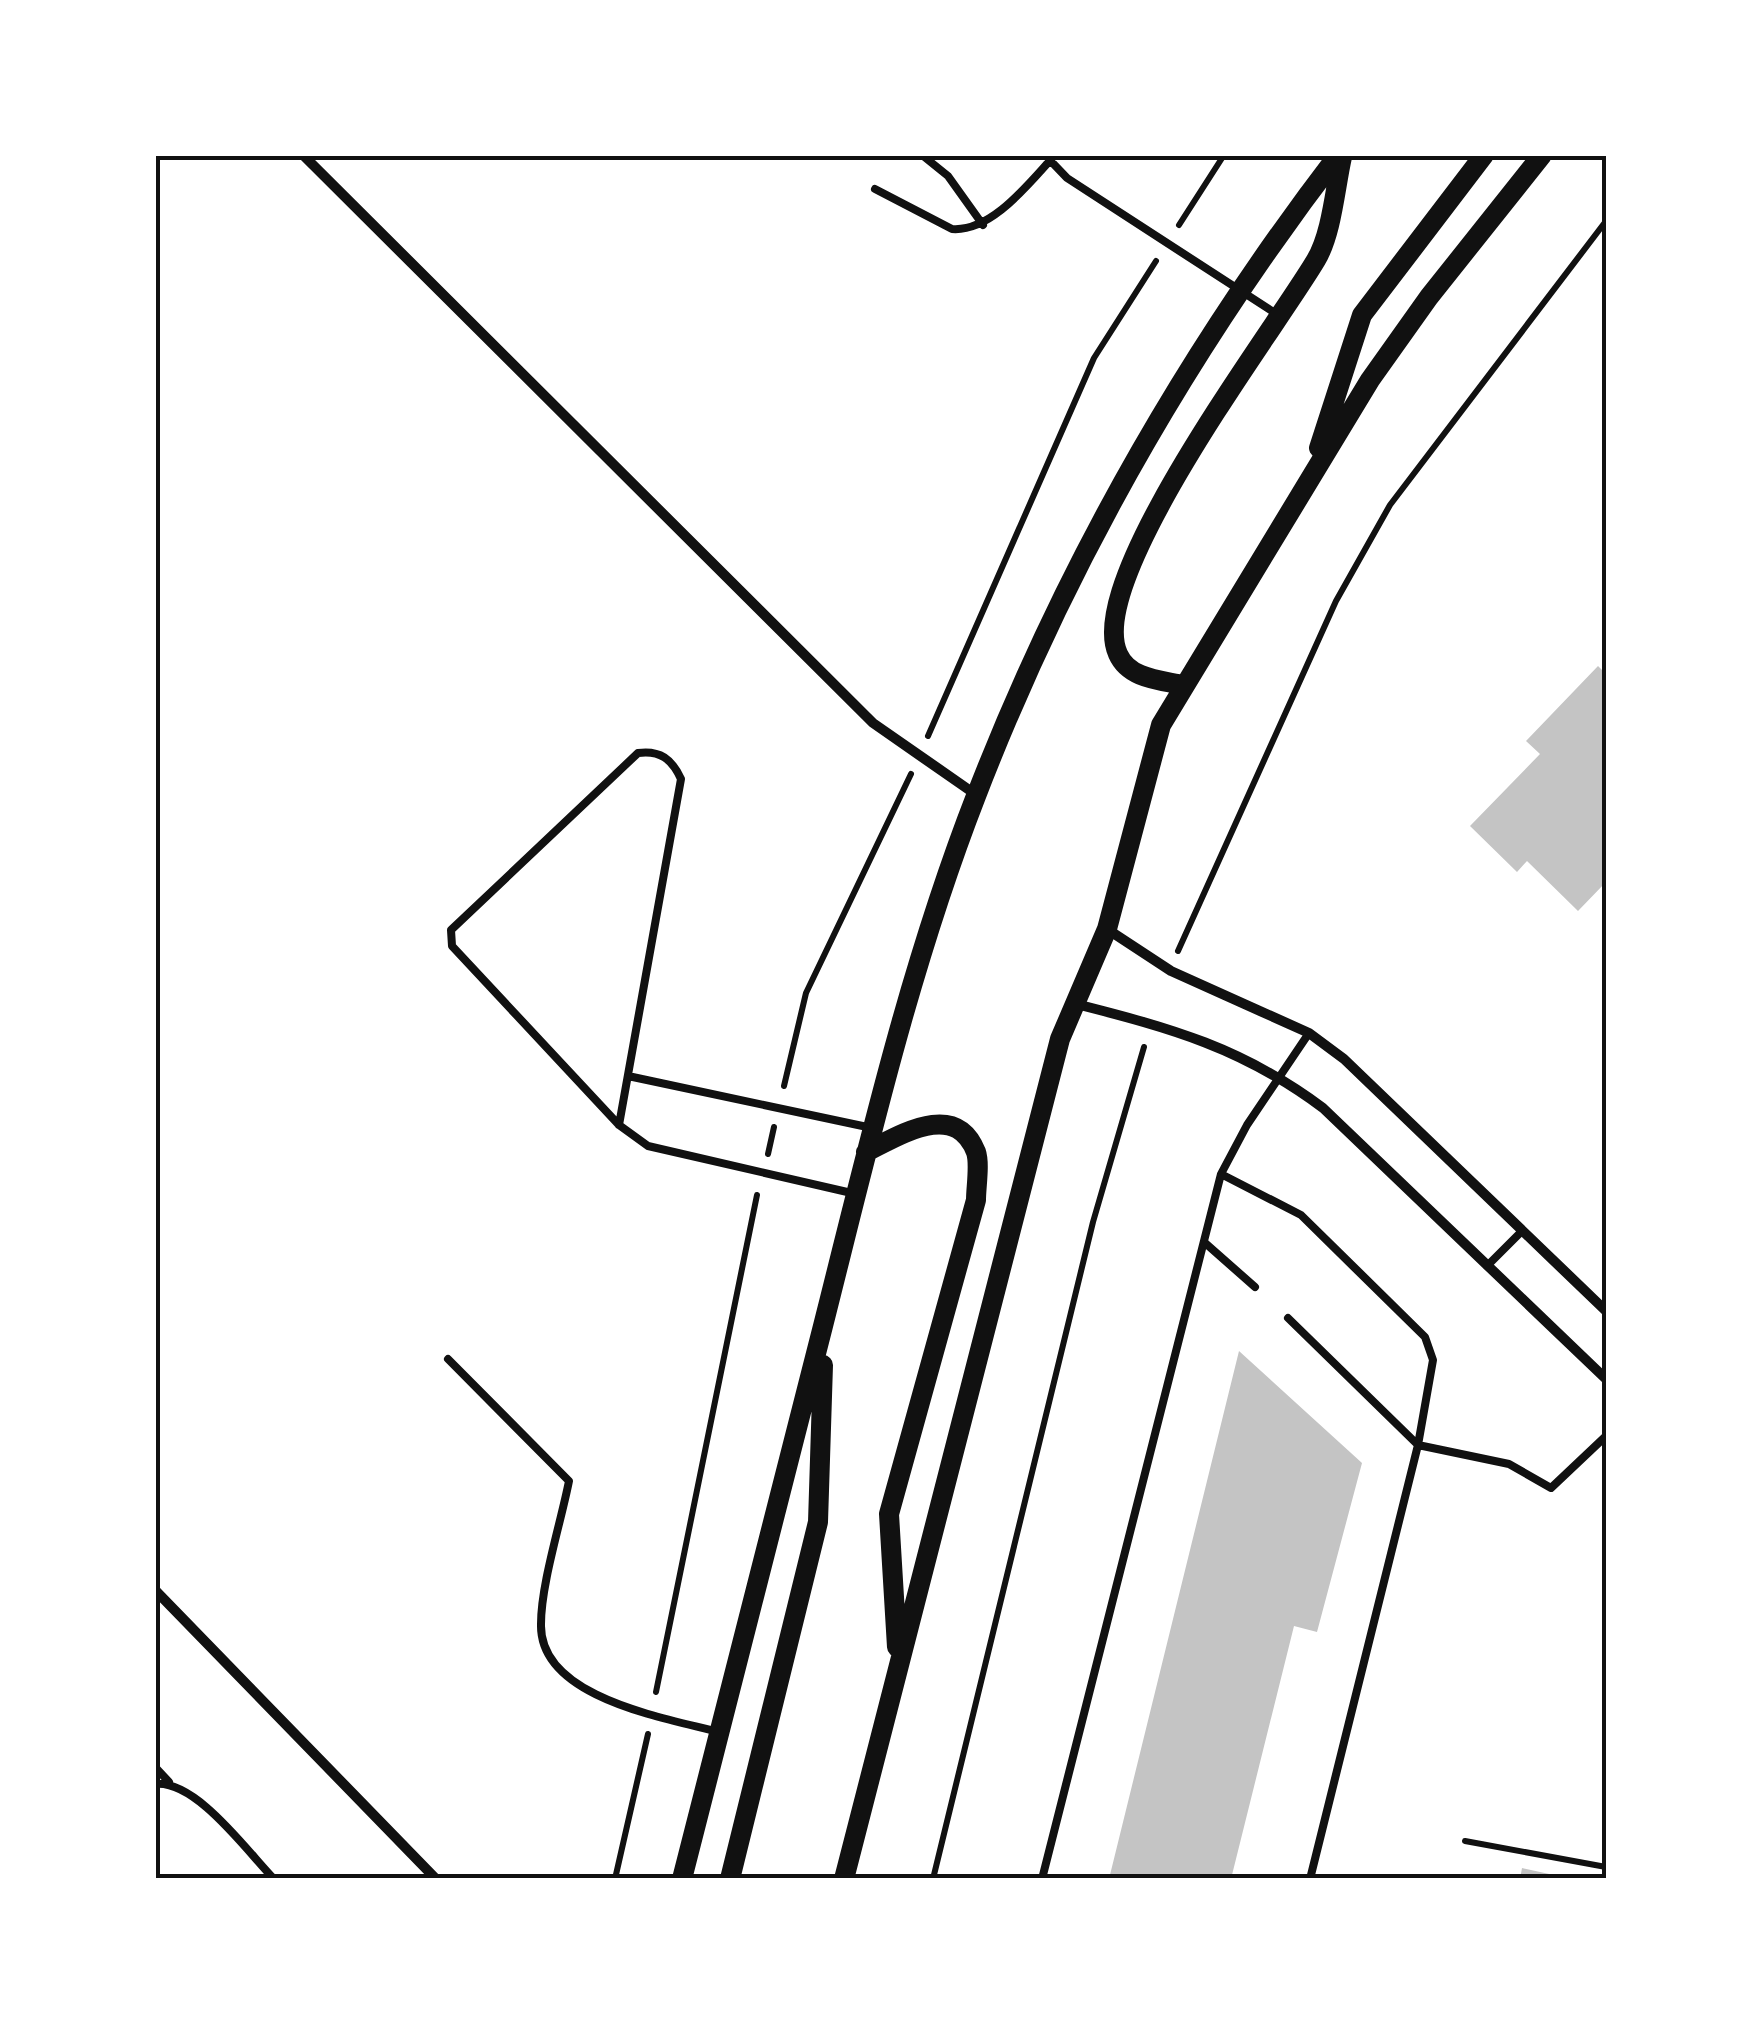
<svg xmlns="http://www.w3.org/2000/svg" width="1761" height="2034" viewBox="0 0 1761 2034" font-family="'Sofia Sans Condensed',sans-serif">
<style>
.building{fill:#c4c4c4}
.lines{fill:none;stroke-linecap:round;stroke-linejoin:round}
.path{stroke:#111;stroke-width:6}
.service{stroke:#111;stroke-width:8}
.minor{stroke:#111;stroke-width:10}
.secondary{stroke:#111;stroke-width:20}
.neatline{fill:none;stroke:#111;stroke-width:4}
</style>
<rect width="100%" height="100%" fill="#fff"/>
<path class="building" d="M1598,666L1606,674V882L1578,911L1527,861L1517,872L1470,826L1540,754L1526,741Z
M1239,1351L1362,1463L1317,1632L1294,1626L1231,1879H1109Z
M1522,1868L1563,1877V1879H1520Z"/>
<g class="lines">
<path class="path" d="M1179,225L1224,155
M928,736L1094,358L1156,261
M1178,951L1336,601L1390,505L1606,221
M784,1086L806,993L911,774
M768,1154L774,1127
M656,1692L757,1195
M1465,1841L1606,1867
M615,1879L648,1734
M933,1879L1093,1222L1144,1047"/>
<path class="service" d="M922,155L948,176L983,225
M1045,155L1067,178L1278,315
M875,189L952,229C992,232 1029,183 1055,155
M628,1076L872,1128
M619,1125L681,779C672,759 660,750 638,753L451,930L452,946L619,1125L648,1146L856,1194
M1221,1174L1301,1215L1425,1337L1433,1360L1418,1445L1310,1879
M1204,1242L1255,1287
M1487,1266L1522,1231
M1288,1318L1418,1445L1509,1464L1551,1488L1606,1436
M448,1359L569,1481C561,1522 541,1584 541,1624C539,1698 666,1718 719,1732
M155,1767L169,1782
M155,1784C196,1780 246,1850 274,1879
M1042,1879L1221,1174L1247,1125L1309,1033"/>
<path class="minor" d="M303,155L873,723L975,794
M1107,929L1171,971L1309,1033L1344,1059L1606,1311
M1076,1004C1171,1028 1243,1048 1323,1108L1606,1379
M155,1590L436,1879"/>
<path class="secondary" d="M1319,448L1362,315L1484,155
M1183,685C1160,680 1129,679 1118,654C1084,579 1274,331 1316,260C1332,233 1335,188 1342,157
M866,1152C899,1136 955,1099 976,1152C980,1164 976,1187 976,1200L889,1514L897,1647
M682,1879C729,1695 777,1511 823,1326C868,1148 909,968 976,796C1065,566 1188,351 1338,155
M730,1879L818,1522L823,1365
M844,1879L1060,1039L1107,929L1161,725L1370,380L1429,297L1542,155"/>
</g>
<rect width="1761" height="2034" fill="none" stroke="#ffffff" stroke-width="315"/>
<rect x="158" y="158" width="1446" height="1718" class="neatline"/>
</svg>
